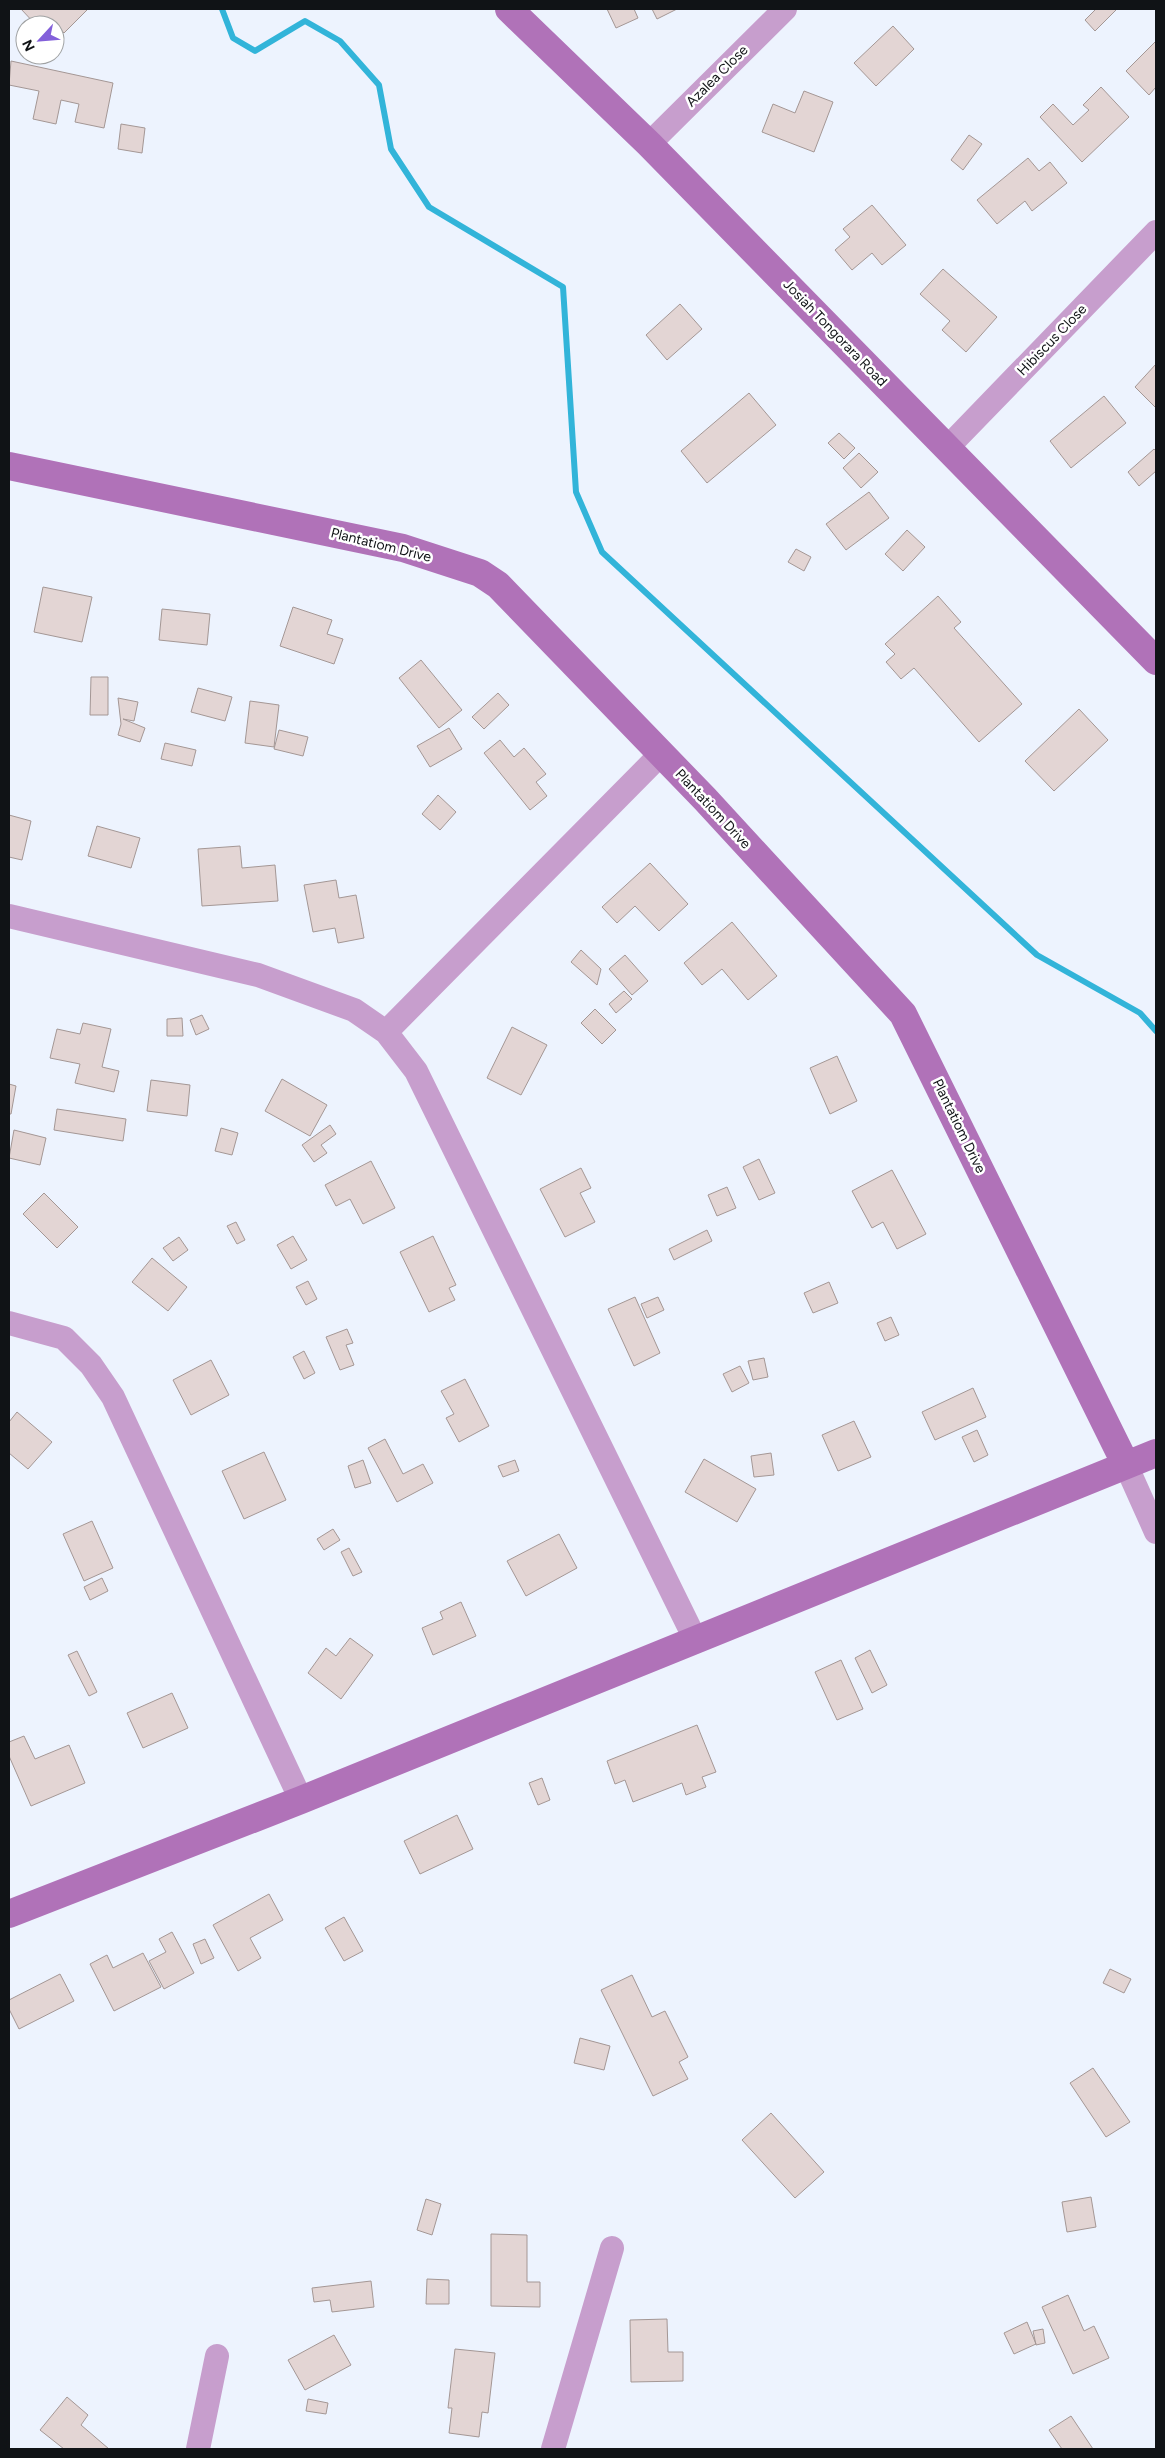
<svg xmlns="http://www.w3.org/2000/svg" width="1165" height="2458" viewBox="0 0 1165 2458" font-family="Figtree,sans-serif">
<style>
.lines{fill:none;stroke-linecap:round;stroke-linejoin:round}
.stream{stroke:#32b4d9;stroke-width:6}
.building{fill:#e3d5d4;stroke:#a49795}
.street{stroke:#c79ecd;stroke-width:24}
.secondary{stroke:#b072b8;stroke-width:28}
.labels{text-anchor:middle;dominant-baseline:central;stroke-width:5;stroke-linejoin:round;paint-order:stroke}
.street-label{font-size:14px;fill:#101316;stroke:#fff}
</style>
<rect width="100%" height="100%" fill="#edf3fe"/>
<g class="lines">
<path class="stream" d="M222,9L233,38L255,51L305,21L340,41L379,85L391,149L429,207L563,287L576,492L602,552L1037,955L1140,1013L1156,1031"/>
</g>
<path class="building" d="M21,9H88L64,33L54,22L51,25H36Z
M607,9H634L638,18L616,28Z
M652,9H677L657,19Z
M1096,9H1117L1095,31L1085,20Z
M893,26L914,49L876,86L854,63Z
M1156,41V87L1149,95L1126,71Z
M11,61L113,83L104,128L75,122L79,104L61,100L56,124L33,119L39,91L9,85Z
M1101,87L1129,117L1082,162L1040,117L1053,104L1073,125L1089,110L1083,105Z
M804,91L833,102L814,152L762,132L773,104L795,113Z
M121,124L145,128L142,153L118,149Z
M969,135L982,144L963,170L951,160Z
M1028,158L1039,171L1050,162L1067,183L1032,211L1025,201L997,224L977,200Z
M872,205L906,245L882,265L872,253L852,270L835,250L850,237L843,229Z
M943,269L997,317L966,352L942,330L950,321L920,294Z
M680,304L702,329L667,360L646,335Z
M1156,364V408L1135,387Z
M749,393L776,425L707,483L681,451Z
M1104,396L1126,423L1071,468L1050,441Z
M839,433L855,448L844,459L828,443Z
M1154,449L1156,451V471L1139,486L1128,472Z
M859,453L878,472L861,488L843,468Z
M869,492L889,518L846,550L826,524Z
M907,530L925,547L903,571L885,554Z
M796,549L811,557L804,571L788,562Z
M43,587L92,597L82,642L34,632Z
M938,596L961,622L954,628L1022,704L979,742L914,668L901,679L886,662L895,654L885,644Z
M293,607L332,620L327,634L343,639L334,664L280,646Z
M162,609L210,614L207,645L159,640Z
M421,660L462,710L439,728L399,678Z
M91,677H108V715H90Z
M198,688L232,697L225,721L191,712Z
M498,693L509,705L484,729L472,717Z
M118,698L138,702L134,721L123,719L145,728L140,742L118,735L121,724Z
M250,701L279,705L274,747L245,743Z
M1079,709L1108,740L1054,791L1025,761Z
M449,728L462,749L430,767L417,746Z
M279,730L308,737L303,756L274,749Z
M500,740L514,757L524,748L546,774L536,782L547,796L530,810L484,753Z
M165,743L196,750L192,766L161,759Z
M438,795L456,812L440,830L422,814Z
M9,815L31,821L22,860L9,857Z
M97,826L140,838L131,868L88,856Z
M240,846L242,868L275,865L278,901L202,906L198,849Z
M650,863L688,904L659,931L635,906L617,923L602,907Z
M336,880L339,898L356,895L364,938L338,943L335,928L313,932L304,885Z
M732,922L777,976L748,1000L722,969L702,985L684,963Z
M581,950L601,969L597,985L571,962Z
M625,955L648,981L632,995L609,969Z
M624,991L632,999L616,1013L609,1004Z
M595,1009L616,1030L602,1044L581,1023Z
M202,1015L209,1029L196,1035L190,1020Z
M182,1018L183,1036H167V1019Z
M83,1023L111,1029L102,1067L119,1071L114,1092L75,1083L80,1064L50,1058L57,1029L80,1034Z
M512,1027L547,1045L521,1095L487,1078Z
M837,1056L857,1101L830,1114L810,1068Z
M282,1079L327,1105L310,1136L265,1111Z
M151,1080L190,1085L187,1116L147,1111Z
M9,1084L16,1086L11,1114H9Z
M57,1109L126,1119L123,1141L54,1130Z
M330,1125L336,1134L321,1145L327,1153L314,1162L302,1145Z
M221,1128L238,1133L232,1155L215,1151Z
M14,1130L46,1138L40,1165L9,1158Z
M759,1159L775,1193L759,1200L743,1167Z
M371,1161L395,1208L363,1224L350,1199L336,1206L325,1185Z
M581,1168L591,1188L580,1193L595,1222L565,1237L540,1189Z
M892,1170L926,1234L897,1249L883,1222L872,1228L852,1191Z
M727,1187L736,1208L717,1216L708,1195Z
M44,1193L78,1227L57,1248L23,1214Z
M236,1222L245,1240L237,1244L227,1226Z
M707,1230L712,1241L674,1260L669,1249Z
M293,1236L307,1260L291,1269L277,1245Z
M433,1236L456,1285L449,1288L455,1300L429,1312L400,1252Z
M179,1237L188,1250L173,1261L163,1248Z
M152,1258L187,1287L168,1311L132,1282Z
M308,1281L317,1299L306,1305L296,1287Z
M829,1282L838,1303L813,1313L804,1293Z
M635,1297L660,1353L634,1366L608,1309Z
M658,1297L664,1310L647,1318L641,1304Z
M891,1317L899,1335L885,1341L877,1323Z
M347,1329L353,1343L346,1345L354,1365L340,1370L326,1337Z
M304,1351L315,1373L304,1379L293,1357Z
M764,1358L768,1377L753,1380L748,1361Z
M211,1360L229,1395L191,1415L173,1380Z
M740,1366L749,1383L732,1392L723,1374Z
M465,1379L489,1426L459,1442L446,1418L454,1414L441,1391Z
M973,1388L986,1417L935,1440L922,1412Z
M17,1412L52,1442L28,1469L9,1453V1422Z
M854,1421L871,1457L838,1471L822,1435Z
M977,1430L988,1455L974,1462L962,1437Z
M385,1439L403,1474L423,1464L433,1483L397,1502L368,1448Z
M264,1452L286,1500L244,1519L222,1471Z
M771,1453L774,1475L754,1477L751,1456Z
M704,1459L756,1489L737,1522L685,1492Z
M363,1460L371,1483L355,1488L348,1466Z
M515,1460L519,1471L503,1477L498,1466Z
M92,1521L113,1568L84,1581L63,1534Z
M333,1529L340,1540L324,1550L317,1539Z
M559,1534L577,1568L526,1596L507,1561Z
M349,1548L362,1572L353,1576L341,1552Z
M102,1578L108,1591L90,1600L84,1587Z
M461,1602L476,1636L433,1655L422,1628L443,1619L440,1612Z
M350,1638L373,1655L341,1699L308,1673L326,1648L336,1656Z
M870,1650L887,1685L872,1693L855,1658Z
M77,1651L97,1692L89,1696L68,1655Z
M841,1660L863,1709L837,1720L815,1672Z
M172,1693L188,1728L143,1748L127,1713Z
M697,1725L716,1772L702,1777L706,1787L686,1795L682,1783L633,1802L625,1780L615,1784L607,1761Z
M24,1736L35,1759L69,1745L85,1783L31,1806L9,1756V1742Z
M542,1778L550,1800L538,1805L529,1783Z
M457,1815L473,1849L420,1874L404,1841Z
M269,1894L283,1920L250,1938L261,1958L238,1971L213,1925Z
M344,1917L363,1951L344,1961L325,1928Z
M172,1932L194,1973L164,1989L149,1961L166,1952L159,1939Z
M205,1939L214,1958L201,1964L193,1944Z
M143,1953L161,1987L114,2011L90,1964L107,1955L113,1968Z
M1110,1969L1131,1979L1124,1993L1103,1983Z
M60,1974L74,2001L19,2029L9,2009V2000Z
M632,1975L652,2017L665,2011L688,2057L679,2062L688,2079L653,2096L601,1990Z
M580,2038L610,2046L604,2070L574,2063Z
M1093,2068L1130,2122L1106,2137L1070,2083Z
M771,2113L824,2172L795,2198L742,2140Z
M1091,2197L1096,2227L1067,2232L1062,2202Z
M426,2199L441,2204L432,2235L417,2230Z
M491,2234L527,2235V2282H540V2307L491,2306Z
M427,2279L449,2280V2304H426Z
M371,2281L374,2307L332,2312L330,2300L314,2302L312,2288Z
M1068,2295L1084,2331L1094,2326L1109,2358L1073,2374L1042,2307Z
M667,2319L668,2352H683V2381L631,2382L630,2320Z
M1027,2322L1036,2344L1014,2354L1004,2333Z
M1043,2329L1045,2343L1036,2345L1033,2331Z
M334,2335L351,2365L305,2390L288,2360Z
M455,2349L495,2353L488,2413L482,2412L479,2437L449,2433L452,2408H448Z
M67,2397L88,2415L81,2425L109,2449H64L40,2430Z
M308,2399L328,2403L326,2414L306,2411Z
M1071,2416L1093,2449H1062L1049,2430Z"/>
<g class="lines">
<path class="street" d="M649,144L785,9
M947,448L1156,232
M9,916L258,975L354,1010L386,1032L416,1071L695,1639
M386,1032L661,754
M9,1323L64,1338L91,1365L113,1397L301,1800
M1126,1465L1156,1532
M198,2449L217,2356
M553,2449L612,2248"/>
<path class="secondary" d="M509,9L649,144L1156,661
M9,466L403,548L480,573L498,585L705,799L903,1014L1126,1465
M9,1914L301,1800L1156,1453"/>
</g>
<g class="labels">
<g class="street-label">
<text transform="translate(717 76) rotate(-45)">Azalea Close</text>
<text transform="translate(835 333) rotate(46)">Josiah Tongorara Road</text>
<text transform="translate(1052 340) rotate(-46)">Hibiscus Close</text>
<text transform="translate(381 545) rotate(14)">Plantatiom Drive</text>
<text transform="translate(713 809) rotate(47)">Plantatiom Drive</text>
<text transform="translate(959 1126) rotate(64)">Plantatiom Drive</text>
</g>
</g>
<rect width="1165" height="2458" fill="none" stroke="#101316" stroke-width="20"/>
<g transform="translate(40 40) rotate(244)"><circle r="24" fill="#ffffff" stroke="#9fa1a2"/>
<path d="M0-4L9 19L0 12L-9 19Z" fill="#8360da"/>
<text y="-8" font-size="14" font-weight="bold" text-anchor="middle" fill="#101316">N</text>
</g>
</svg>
